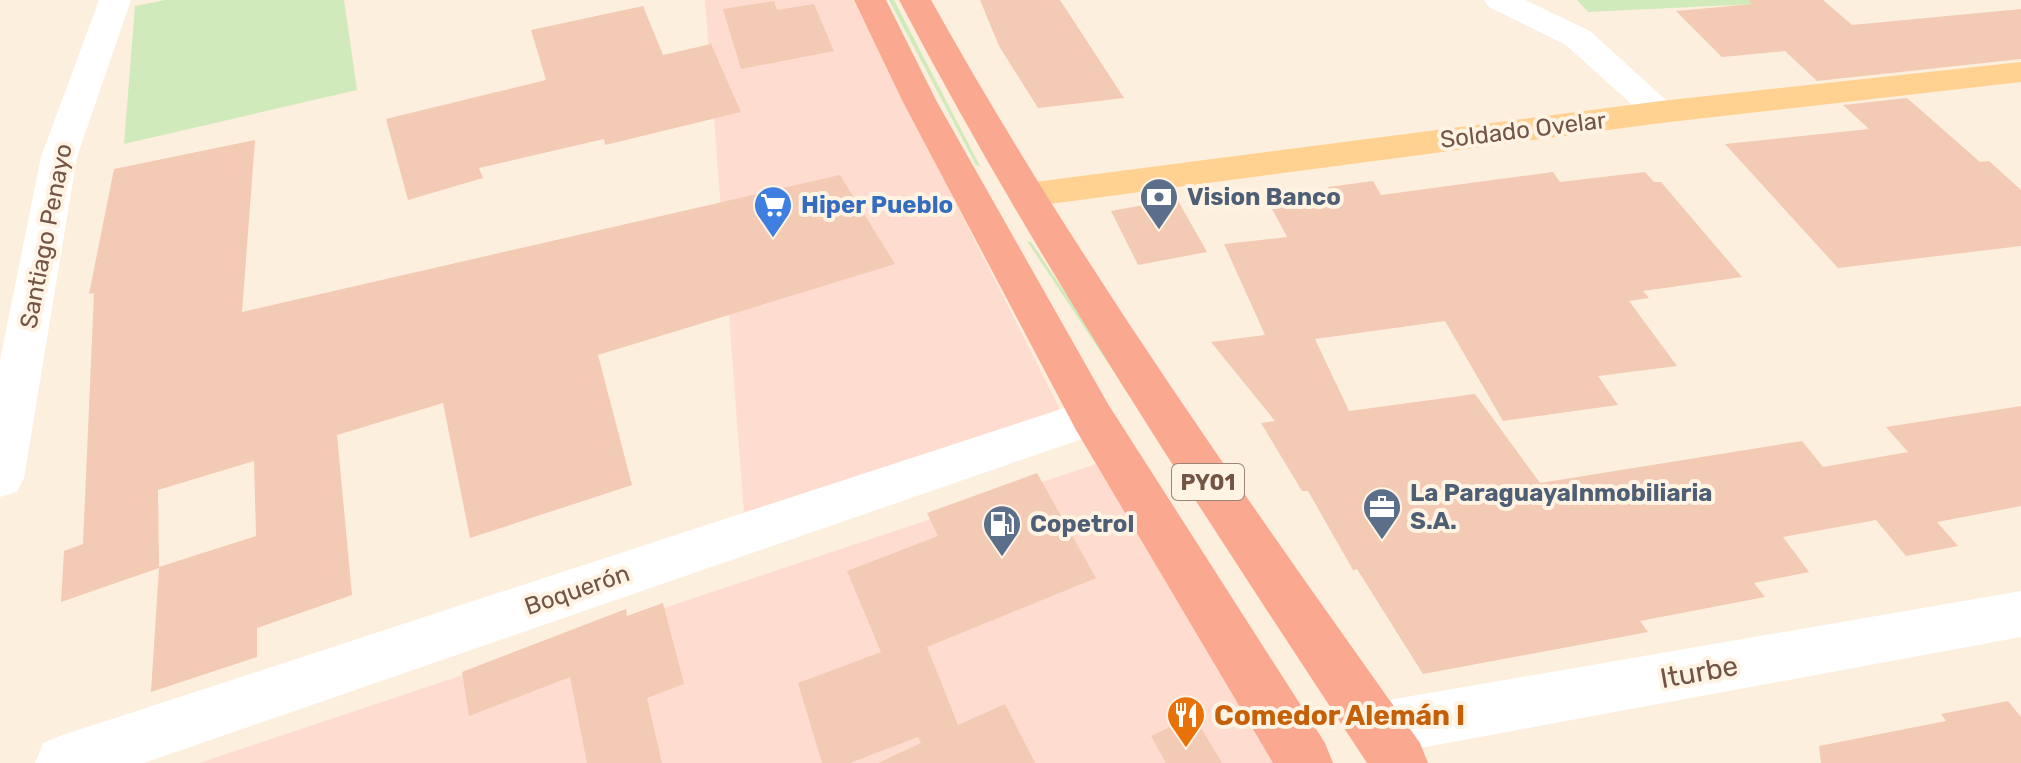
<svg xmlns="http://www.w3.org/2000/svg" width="2021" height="763" viewBox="0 0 2021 763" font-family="Rubik,sans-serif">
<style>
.commercial{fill:#fedccf}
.green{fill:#d0eabb}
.building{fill:#f3cab3;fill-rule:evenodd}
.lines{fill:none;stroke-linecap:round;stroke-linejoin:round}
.minor{fill:#fff;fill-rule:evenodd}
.major{fill:#ffd292;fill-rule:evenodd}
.highway{fill:#fba890;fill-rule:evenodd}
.labels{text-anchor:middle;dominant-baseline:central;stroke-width:8;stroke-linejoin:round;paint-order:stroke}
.shield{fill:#fff3e4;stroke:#9d8475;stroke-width:2}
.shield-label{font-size:22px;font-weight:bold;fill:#735445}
.street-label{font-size:24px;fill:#735445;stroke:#fff3e4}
.service-label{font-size:24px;font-weight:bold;fill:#4e5e75;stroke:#fff3e4;text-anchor:start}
.shop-label{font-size:24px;font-weight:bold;fill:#366cbe;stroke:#fff3e4;text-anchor:start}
.near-street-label{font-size:28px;fill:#735445;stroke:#fff3e4}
.near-food-label{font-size:28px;font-weight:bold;fill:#c56008;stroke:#fff3e4;text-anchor:start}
</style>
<rect width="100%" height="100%" fill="#fdefdd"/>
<path class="commercial" d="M705,0H853L1060,409L746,540Z
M1096,464L1276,763H199Z"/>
<path class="green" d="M165,0H344L357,90L124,144L135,6Z
M889,0H894L980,166L976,165Z
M1577,0H1750L1754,4L1588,12Z
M1027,241L1031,242L1382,763H1373Z"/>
<path class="building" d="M980,0H1060L1124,98L1038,108L999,46Z
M1748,0H1823L1852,25L2021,9V59L1817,81L1785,51L1722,57L1676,11L1752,4Z
M774,1L777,10L814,4L834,51L741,69L723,9Z
M643,6L663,55L711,44L741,112L605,145L604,139L479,168L483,178L408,200L386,119L546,80L531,30Z
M1907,98L1980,162L1989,161L2021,190V246L1838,268L1725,144L1869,129L1843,105Z
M255,140L242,312L840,175L895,264L598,355L632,485L470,538L443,403L337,435L352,595L257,628V657L151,692L159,568L61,602L64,551L83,544L94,293L89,294L114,169ZM254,461L256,536L159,567L158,490Z
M1553,172L1560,182L1645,172L1654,182H1661L1742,277L1643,291L1649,298L1629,301L1677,366L1598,376L1618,405L1503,421L1445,321L1315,339L1349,411L1475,394L1540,483L1802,441L1823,467L1908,452L1886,427L2021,406V506L1937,522L1958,546L1906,556L1876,520L1783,537L1809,572L1754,583L1765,597L1640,621L1648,632L1423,674L1357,569L1353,570L1308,491H1302L1261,423L1275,421L1211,342L1265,335L1224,244L1287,237L1269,203L1333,195L1328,187L1373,181L1381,195Z
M1177,199L1207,252L1138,265L1111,211Z
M1037,473L1096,578L927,647L958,725L1005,704L1035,763H878L921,743L918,737L850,763H822L798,683L881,652L847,571L938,536L927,513Z
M663,603L684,684L647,698L662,763H587L570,677L469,716L462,672L626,609L627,616Z
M2008,701L2021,717V763H1821L1819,746L1946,721L1941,714Z
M1194,716L1222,763H1166L1151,736Z"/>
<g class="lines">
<path class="minor" d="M99,0H131L77,157L24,478L17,492L0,497V360L41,157Z
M1484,0H1525L1590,31L1679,112L1673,120L1661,123L1649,120L1566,45L1489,7Z
M1092,399L1108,404L1115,417L1108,430L144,763H35L43,743L63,735Z
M2021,591V637L1377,756L1357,748L1349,729L1357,710L1377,702Z"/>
<path class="major" d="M2021,62V82L1661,123L1027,207L1014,204L1008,195L1014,186L1027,183L1661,101Z"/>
<path class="highway" d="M854,0H886L937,102L1108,404L1325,743L1333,763H1273L1076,430L903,102Z
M899,0H931C1076,260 1248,501 1420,743L1428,763H1367C1203,513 1038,265 899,0Z"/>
</g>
<defs>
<symbol id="bank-pin" viewBox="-11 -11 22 30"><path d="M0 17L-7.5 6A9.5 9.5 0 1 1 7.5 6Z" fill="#5c6f8a" stroke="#fff3e4"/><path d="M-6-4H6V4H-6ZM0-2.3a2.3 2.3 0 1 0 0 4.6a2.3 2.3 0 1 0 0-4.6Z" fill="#fff"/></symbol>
<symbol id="supermarket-pin" viewBox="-11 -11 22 30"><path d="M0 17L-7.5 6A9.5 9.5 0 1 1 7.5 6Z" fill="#3f7fe0" stroke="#fff3e4"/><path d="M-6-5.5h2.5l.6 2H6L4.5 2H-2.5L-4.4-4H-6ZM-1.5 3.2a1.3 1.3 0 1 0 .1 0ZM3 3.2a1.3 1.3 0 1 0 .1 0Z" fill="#fff"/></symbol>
<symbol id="office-pin" viewBox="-11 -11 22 30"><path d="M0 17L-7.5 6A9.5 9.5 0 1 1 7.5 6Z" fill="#5c6f8a" stroke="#fff3e4"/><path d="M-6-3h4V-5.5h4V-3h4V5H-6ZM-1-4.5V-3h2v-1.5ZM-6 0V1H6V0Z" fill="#fff"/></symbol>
<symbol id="fuel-pin" viewBox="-11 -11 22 30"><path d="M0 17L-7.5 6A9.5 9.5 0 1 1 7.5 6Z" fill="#5c6f8a" stroke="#fff3e4"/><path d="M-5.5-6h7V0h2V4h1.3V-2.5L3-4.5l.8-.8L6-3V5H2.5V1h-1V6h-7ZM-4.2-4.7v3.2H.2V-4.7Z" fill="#fff"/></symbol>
<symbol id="restaurant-pin" viewBox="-11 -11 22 30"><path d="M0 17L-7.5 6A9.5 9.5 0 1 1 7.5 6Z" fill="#e8710a" stroke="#fff3e4"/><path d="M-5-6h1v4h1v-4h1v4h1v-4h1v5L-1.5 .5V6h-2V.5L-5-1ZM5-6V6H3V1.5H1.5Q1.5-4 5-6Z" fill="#fff"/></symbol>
</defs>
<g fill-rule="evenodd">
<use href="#bank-pin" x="1137" y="175" width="44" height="60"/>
<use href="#supermarket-pin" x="751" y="183" width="44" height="60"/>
<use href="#office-pin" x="1360" y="485" width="44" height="60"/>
<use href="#fuel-pin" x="980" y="502" width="44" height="60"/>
<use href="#restaurant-pin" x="1164" y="693" width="44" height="60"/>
</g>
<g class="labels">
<rect class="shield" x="1172" y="464" width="72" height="36" rx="6"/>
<g class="shield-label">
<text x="1208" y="482">PY01</text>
</g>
<g class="street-label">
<text transform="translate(1523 130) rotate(-7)">Soldado Ovelar</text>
<text transform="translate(46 236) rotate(-79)">Santiago Penayo</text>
<text transform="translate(577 590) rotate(-19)">Boquerón</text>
</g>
<g class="service-label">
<text x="1187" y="197">Vision Banco</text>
<text x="1410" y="493">La ParaguayaInmobiliaria<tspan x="1410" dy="28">S.A.</tspan></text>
<text x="1030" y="524">Copetrol</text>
</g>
<g class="shop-label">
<text x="801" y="205">Hiper Pueblo</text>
</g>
<g class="near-street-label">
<text transform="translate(1699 672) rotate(-10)">Iturbe</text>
</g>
<g class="near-food-label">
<text x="1214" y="715">Comedor Alemán I</text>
</g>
</g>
</svg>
